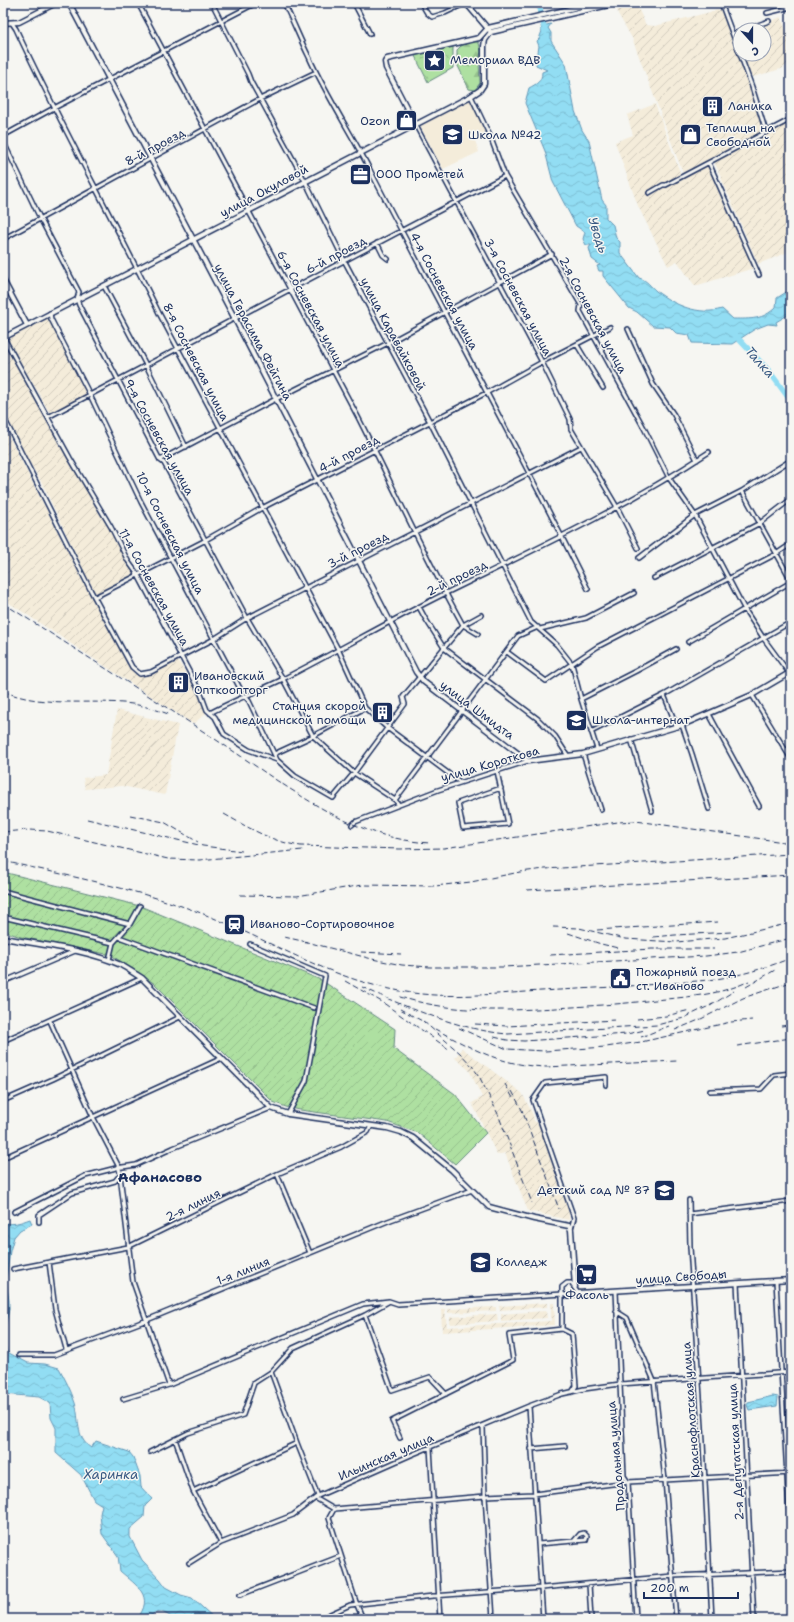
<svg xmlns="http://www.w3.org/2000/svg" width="794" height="1622" viewBox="0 0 794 1622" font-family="'Shantell Sans',sans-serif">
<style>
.built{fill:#f4ecda}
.industrial{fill:url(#industrial-furrows)}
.forest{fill:url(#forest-firs);stroke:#648880}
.park{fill:url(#park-crowns);stroke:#648880}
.garden{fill:url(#garden-furrows);stroke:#648880}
.water{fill:url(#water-waves);stroke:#6297b7}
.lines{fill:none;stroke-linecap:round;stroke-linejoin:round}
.river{stroke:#92ddf3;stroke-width:5.5}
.street-casing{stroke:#1b2f5e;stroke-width:6}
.secondary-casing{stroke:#1b2f5e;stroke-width:7}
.street{stroke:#f6f6f2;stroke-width:3}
.secondary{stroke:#f6f6f2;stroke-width:4}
.rail{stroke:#1b2f5e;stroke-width:1;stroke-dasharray:6 3;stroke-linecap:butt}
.labels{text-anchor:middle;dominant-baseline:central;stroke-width:3;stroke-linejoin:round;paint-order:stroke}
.poi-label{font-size:12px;fill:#1b2f5e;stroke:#f6f6f2;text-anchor:start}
.street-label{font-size:12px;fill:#1b2f5e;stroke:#f6f6f2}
.water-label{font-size:13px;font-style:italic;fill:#395a83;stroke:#f6f6f2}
.quarter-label{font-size:14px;font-weight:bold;fill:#1b2f5e;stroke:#f6f6f2}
</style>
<defs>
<pattern id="industrial-furrows" width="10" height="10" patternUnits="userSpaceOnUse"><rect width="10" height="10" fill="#f4ecda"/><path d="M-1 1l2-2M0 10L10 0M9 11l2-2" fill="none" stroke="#d1cbbe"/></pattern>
<pattern id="forest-firs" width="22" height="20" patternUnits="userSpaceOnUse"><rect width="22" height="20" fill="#aee0a1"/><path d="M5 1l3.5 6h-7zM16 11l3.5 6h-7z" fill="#95c08d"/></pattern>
<pattern id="park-crowns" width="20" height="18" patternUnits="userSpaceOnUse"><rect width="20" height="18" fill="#aee0a1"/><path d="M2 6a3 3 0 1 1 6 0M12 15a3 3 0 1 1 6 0" fill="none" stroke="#95c08d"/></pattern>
<pattern id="garden-furrows" width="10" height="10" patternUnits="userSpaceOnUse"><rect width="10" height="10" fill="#aee0a1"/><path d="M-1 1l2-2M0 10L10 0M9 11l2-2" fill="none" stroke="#95c08d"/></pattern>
<pattern id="water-waves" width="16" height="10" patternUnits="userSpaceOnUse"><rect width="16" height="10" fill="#92ddf3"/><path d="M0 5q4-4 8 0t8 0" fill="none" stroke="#7dbed3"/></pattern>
</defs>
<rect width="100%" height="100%" fill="#f6f6f2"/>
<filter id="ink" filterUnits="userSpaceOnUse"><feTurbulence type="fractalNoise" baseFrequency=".025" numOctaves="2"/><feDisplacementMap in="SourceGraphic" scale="8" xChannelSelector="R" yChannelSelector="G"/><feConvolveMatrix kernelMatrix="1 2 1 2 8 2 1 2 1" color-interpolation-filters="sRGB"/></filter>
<g filter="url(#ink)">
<path class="built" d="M471,99L485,132L474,138L479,152L443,169L420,126Z"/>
<path class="industrial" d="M636,4L646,25L655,26L722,9L751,87L764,131L710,160L683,173L632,38L618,14L617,7Z
M781,17L791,43V63L781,69L753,77L750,75L742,54H764V30H749Z
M655,104L681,175L670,183L671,184L707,165L754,268L695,286L677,261L668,266L638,206L615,142L633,135L627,115Z
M791,120V251L758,264L714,161Z
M49,316L89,395L51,415L7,338Z
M3,342L68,458L111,527L137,575L97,596L83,569L42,483L25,455L3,411Z
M3,425L73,561L129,667L135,673L143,677L178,661L209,711L193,724L3,599Z
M117,710L178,725L165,795L122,786L85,789L83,778L106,775Z
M462,1048L522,1093L533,1115L534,1121L538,1123L569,1213V1220L528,1211L505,1153L497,1155L472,1103L482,1097L469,1070L455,1058Z
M547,1303V1307L500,1310L499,1306Z
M551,1303H554L555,1325L442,1332L441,1310L445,1309L447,1327L551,1321Z
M496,1307V1311L448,1313V1309Z
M546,1311L547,1318L501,1321V1314Z
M497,1314L498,1321L450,1324V1317Z"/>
<path class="forest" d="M475,41L479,43L481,51L479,62L480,83L475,90L469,89L457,64V50L461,46Z"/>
<path class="park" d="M453,46V68L428,82L414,54Z"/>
<path class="garden" d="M3,872L140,906L321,980L395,1029L394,1049L455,1094L486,1133L455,1164L418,1133L387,1122L300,1110L286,1107L273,1102L155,984L111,955L21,937L3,931Z"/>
<path class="water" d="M551,24L548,28L551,33V41L566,64L575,111L582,130L589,141L602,200L606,205V218L613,225L616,238L620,242V253L639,278C647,280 650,286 656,291C674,305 699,316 722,309L733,319C751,319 763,320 776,307L777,298L791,289V313L776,322L777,325L768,324L755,329L732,344L692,343L689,335L676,333L670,327L653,326L637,312L629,308L603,276V271H599L597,266L600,265L592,259L589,248L591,245H586L583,239L585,232L576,226L553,182L545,151L525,103L529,88C536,84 542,82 542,72L547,70L536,65L539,46L537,41L539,39L542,31L541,26Z
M30,1219L32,1224L20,1230L14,1237L10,1251L6,1280L9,1301V1309L3,1336V1222C11,1226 22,1222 30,1219Z
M3,1337L7,1352L28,1363L45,1364L59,1368C65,1379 71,1390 75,1403C80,1419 75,1437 91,1448L96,1441L129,1452L133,1457L140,1476L141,1487L152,1499L145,1506L144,1517L130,1529V1537L142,1560L160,1579L166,1587L181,1595L192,1598L215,1619H176L162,1612L154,1613L147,1619H137C155,1596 137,1586 120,1571L118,1556L102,1534L100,1514L102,1505L94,1500L81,1475L56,1453V1428L51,1418L50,1403L39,1397L3,1394Z
M773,1396L778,1397L777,1406L749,1410L747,1405L748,1402Z"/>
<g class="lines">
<path class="river" d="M539,3L545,32
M734,334L769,371L791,401"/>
<defs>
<path id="street" d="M138,3C211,141 285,279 358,417C393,486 425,557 463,625
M212,3L248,74L251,82L305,181L344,260L430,422L531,622L557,645L572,664L581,699L597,749
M284,3C293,21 300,39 309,57C326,95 350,131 369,168C441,309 518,447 588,589
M354,3L370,34
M421,3L427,13L432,17L445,13L466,3
M721,3L740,54
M767,13L791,7
M12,23L16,29C61,126 113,218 159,313L339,651L365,708L386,727L460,782
M744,30L769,21
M733,34L740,32
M740,54L752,87L766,132
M471,96L490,136L505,176L581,305L580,311L644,428L669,478L695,515L745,610L764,639L789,673
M415,124L542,362L570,419L571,429L617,507L638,548
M3,136L54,108L256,3
M3,141L40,218L79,292L77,299L79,305L160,460L164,463L247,618L283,679L313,736L354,773L395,800L399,805
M709,163L759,275
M649,193L663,185H666L791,119
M3,239L260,99L316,72
M377,243L383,255L388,259
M104,286L146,365L186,447
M50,313L51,319L90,395L141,502L243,694L249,701L277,760
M628,329L653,384L674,415L697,460
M4,338L70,458L111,527L128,561L138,575L201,694L207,710L215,717L224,734L249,750L277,760L295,776L333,798L354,773L405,704L403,697L463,625L481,615
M577,345L603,388
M3,416L91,591L132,667L140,674L151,672L214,639L247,618L581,447
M48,417L505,176
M160,460L272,401L388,343L552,254
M742,491L791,580
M639,558L695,515L742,491L791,460
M654,578L760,523L791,499
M95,597L202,542L262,508L488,392L542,362L610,327
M419,607L425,618L444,648L538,719L555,736L568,756
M463,625L478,634
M540,629L586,618L634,593
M688,642L791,582
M507,652L546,681L597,647L776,554L791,544
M664,695L677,727
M752,695L791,759
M581,699L636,671L676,649
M210,713C234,700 259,691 283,679C338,651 391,620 446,593C536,549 626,507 709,452
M709,714L759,806
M682,725L692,754L709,809
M591,732L664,695L791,622
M631,739L652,811
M274,754L313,736L365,708
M583,754L601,810
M497,771L508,824L463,828L458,803L501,788
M395,800L518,636L538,627
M352,825L355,822L438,790L528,761
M3,891L130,924
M3,917L113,943
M119,937L314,1008
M250,944L325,976L306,1081L288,1114
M109,960L113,943L130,924L140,906
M3,982L75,951
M50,1021L93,1117L119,1167L133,1282L169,1385
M3,1041L142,978
M710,1091L761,1089L774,1075L791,1073
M3,1101L53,1079L180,1017
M3,1158L222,1058
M277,1174L310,1253
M689,1200L690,1247L703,1442L712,1619
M14,1212L85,1176L116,1168L136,1165L173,1148L271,1108
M689,1214L791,1201
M39,1222V1215L72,1193L115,1181L120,1175
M571,1229L574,1218L533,1100L545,1083L606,1077V1085
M49,1262L55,1309L66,1349
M13,1269L128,1247L277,1174L341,1147L368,1132L371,1126
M776,1281L791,1547
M737,1283L754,1619
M616,1291L624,1476L628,1482L636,1619
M563,1294L569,1297L578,1293L571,1283H567L562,1287V1329L572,1334L576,1386L572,1392
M388,1302L365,1315L392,1390L430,1377L446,1394
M616,1311L627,1318L654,1381L665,1480L676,1619
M19,1355H54L147,1320L388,1221L472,1190
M123,1399L169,1385L363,1304L389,1301L398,1304L563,1294
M529,1406L543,1619
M483,1426L485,1496L493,1619
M400,1438L392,1421L513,1360L509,1335L562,1329
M175,1439L193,1491L221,1543
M297,1443L271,1372L293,1348L365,1315
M430,1447L440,1619
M531,1449L565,1446
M150,1452L188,1433L243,1415L254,1383L271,1372
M193,1491L297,1443L318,1496
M315,1498L334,1509
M334,1509L485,1496L534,1494L628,1482L791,1473
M334,1509L329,1518L357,1605L363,1619
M538,1544L586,1540L587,1536L584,1533L580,1534L574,1541
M189,1563L221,1543L293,1515L318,1496L411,1455L529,1406L562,1394L584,1389L620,1384L791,1372
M589,1584L591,1619
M240,1595L341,1556
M250,1618L251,1619
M319,1619L350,1605L433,1596L541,1588L673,1576L791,1571"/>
<path id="secondary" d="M69,3L235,319L416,672L424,682L528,761L583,754L682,725L752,695L791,672
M466,3L489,30
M3,23L19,22L56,3
M488,28L595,3
M491,32L617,3
M415,124L386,68L385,62L387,59L479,38L488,28
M3,280L27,325
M3,338L471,96L480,90L484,84V46L485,40L491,32
M3,938C42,945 85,949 121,965C128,969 135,974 142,978L271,1108L288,1114L387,1128L401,1132L413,1138L452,1170L489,1207L534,1219L569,1226L571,1230L575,1287
M578,1293L791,1280"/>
</defs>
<use href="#street" class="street-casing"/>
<use href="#secondary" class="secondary-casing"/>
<use href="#street" class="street"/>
<use href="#secondary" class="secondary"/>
<path class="rail" d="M3,603C67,644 131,684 195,726C221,743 247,760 273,778C324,811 367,839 430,843
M3,691C40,707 84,700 123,703C139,704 155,709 171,715
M224,814C249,828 272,842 301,846L400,849L444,848L618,822L636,821L791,843
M130,815L164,822L198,842
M87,819L203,846L242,851
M3,832L29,830L47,831L168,859L199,860L303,850
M3,861C69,876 137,889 201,913C266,938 326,977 395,990C443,1000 492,994 541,991C597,988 653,985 709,980C739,976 763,969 791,958
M527,890L791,875
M240,895L297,896L363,885L435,886L471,882L520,872L545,869L791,854
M553,927L579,928L625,939L676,942L725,938L791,923
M597,930L718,922
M568,933L601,944L618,948
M284,937L307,942
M653,937L675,935L731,932
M303,941L372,959L402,965L430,967H503L706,956L738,952L791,938
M361,952L401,954
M550,955L652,949H714
M345,981L382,1002L450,1050
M362,987C402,1006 464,1031 508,1034L657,1025L684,1018L713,1004
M746,987L775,970
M400,997C454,1013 501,1011 556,1008C589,1006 622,1004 655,1000C687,997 721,995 749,981
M710,1006L734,991
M400,1009L426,1023
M637,1019L666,1016L690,1010
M423,1021L460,1053L473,1067L480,1078L498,1114L532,1203
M475,1024L507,1026L615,1020
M781,1026L791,1025
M459,1028L507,1049L545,1051L606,1047L641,1042L731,1022L752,1020
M435,1029C475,1050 500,1065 546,1067L677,1061
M675,1030L699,1020L743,998L791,982
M494,1037L507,1040L524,1041L627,1034L645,1030
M641,1037L669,1026
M737,1046L791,1038
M505,1084L513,1098
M512,1091L522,1110L559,1209"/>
</g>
</g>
<defs>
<symbol id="sight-square" viewBox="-11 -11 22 22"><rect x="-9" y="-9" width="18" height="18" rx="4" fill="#1b2f5e" stroke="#f6f6f2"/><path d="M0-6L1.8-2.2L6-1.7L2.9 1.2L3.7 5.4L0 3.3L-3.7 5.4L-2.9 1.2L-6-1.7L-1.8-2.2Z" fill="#fff"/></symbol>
<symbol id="building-square" viewBox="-11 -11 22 22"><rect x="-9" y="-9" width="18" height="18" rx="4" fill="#1b2f5e" stroke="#f6f6f2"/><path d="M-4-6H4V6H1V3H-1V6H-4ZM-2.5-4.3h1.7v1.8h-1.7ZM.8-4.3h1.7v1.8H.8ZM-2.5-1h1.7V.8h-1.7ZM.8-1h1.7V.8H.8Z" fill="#fff"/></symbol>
<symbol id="shop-square" viewBox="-11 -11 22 22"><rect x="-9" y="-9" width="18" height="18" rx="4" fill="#1b2f5e" stroke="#f6f6f2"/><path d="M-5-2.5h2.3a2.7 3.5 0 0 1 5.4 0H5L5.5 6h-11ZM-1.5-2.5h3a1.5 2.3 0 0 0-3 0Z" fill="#fff"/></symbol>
<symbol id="school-square" viewBox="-11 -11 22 22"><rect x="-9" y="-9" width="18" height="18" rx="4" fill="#1b2f5e" stroke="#f6f6f2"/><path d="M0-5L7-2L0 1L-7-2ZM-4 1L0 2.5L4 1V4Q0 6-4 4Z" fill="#fff"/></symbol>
<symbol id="office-square" viewBox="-11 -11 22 22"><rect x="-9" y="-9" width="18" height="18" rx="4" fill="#1b2f5e" stroke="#f6f6f2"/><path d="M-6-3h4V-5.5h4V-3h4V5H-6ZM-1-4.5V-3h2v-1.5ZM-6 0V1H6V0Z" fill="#fff"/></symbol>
<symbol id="station-square" viewBox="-11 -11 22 22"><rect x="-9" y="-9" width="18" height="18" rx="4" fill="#1b2f5e" stroke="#f6f6f2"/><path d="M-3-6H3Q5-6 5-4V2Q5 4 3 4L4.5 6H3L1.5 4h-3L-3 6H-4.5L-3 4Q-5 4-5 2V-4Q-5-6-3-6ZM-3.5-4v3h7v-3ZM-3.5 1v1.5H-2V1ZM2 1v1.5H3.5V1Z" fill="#fff"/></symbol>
<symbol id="civic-square" viewBox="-11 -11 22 22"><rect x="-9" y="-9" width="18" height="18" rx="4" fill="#1b2f5e" stroke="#f6f6f2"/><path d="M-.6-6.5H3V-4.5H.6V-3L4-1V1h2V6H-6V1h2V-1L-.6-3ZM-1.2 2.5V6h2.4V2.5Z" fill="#fff"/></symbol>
<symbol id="university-square" viewBox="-11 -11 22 22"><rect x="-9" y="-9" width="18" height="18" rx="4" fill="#1b2f5e" stroke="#f6f6f2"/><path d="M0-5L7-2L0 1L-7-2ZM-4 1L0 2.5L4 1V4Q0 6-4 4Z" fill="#fff"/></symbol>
<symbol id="supermarket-square" viewBox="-11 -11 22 22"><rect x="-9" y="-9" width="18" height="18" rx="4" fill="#1b2f5e" stroke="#f6f6f2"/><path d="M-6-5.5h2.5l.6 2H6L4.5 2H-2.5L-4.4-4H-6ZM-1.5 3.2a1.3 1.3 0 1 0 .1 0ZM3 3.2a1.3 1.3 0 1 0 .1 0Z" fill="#fff"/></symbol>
</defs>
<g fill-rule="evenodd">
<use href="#sight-square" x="422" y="48" width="25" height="25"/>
<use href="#building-square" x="700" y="94" width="25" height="25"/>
<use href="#shop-square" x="394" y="108" width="25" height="25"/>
<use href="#school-square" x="440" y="122" width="25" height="25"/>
<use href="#shop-square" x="678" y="122" width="25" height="25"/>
<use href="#office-square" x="348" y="162" width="25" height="25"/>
<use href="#building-square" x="166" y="670" width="25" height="25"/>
<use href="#building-square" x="370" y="700" width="25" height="25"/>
<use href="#school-square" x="564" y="708" width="25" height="25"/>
<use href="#station-square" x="222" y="912" width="25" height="25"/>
<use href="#civic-square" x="608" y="966" width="25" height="25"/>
<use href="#school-square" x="652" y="1178" width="25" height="25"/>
<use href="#university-square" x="468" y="1250" width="25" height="25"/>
<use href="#supermarket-square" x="574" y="1262" width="25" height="25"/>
</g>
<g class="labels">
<g class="poi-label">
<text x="450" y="60">Мемориал ВДВ</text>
<text x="728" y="106">Ланика</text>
<text x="390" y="121" text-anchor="end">Ozon</text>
<text x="706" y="128">Теплицы на<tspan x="706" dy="14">Свободной</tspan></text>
<text x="468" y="135">Школа №42</text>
<text x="376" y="174">ООО Прометей</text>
<text x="194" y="676">Ивановский<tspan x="194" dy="14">Опткоопторг</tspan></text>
<text x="366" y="706" text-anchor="end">Станция скорой<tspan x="366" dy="14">медицинской помощи</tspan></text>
<text x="592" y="720">Школа-интернат</text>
<text x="250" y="924">Иваново-Сортировочное</text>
<text x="636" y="972">Пожарный поезд<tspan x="636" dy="14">ст. Иваново</tspan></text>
<text x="650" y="1190" text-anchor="end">Детский сад № 87</text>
<text x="496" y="1262">Колледж</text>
<text x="587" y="1295" text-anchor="middle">Фасоль</text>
</g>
<g class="street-label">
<text transform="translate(155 147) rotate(-28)">8-й проезд</text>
<text transform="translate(264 191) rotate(-28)">улица Окуловой</text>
<text transform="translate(336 255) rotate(-28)">6-й проезд</text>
<text transform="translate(444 291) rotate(62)">4-я Сосневская улица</text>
<text transform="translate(518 297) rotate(62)">3-я Сосневская улица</text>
<text transform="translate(311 309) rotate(62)">6-я Сосневская улица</text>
<text transform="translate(593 315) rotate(62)">2-я Сосневская улица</text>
<text transform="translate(253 332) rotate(62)">улица Герасима Фейгина</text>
<text transform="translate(393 334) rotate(62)">улица Каравайковой</text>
<text transform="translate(196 362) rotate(63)">8-я Сосневская улица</text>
<text transform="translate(159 437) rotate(61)">9-я Сосневская улица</text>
<text transform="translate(349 454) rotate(-28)">4-й проезд</text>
<text transform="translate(170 533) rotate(63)">10-я Сосневская улица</text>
<text transform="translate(358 550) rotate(-27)">3-й проезд</text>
<text transform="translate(457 578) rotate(-26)">2-й проезд</text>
<text transform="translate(154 587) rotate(61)">11-я Сосневская улица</text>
<text transform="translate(477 710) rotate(37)">улица Шмидта</text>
<text transform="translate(490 764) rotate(-16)">улица Короткова</text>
<text transform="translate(193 1205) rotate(-26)">2-я линия</text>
<text transform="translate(243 1271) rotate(-22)">1-я линия</text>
<text transform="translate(681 1277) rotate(-4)">улица Свободы</text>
<text transform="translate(691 1410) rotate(-94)">Краснофлотская улица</text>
<text transform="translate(736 1452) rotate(-93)">2-я Депутатская улица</text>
<text transform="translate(616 1456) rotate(-95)">Продольная улица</text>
<text transform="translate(386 1457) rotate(-23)">Ильинская улица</text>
</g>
<g class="water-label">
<text transform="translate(598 235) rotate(72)">Уводь</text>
<text transform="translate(760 362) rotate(48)">Талка</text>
<text x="111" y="1474">Харинка</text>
</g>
<g class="quarter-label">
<text x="160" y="1177">Афанасово</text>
</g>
</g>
<rect width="794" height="1622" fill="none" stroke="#f6f6f2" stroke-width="16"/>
<rect x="8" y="8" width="778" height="1606" fill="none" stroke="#1b2f5e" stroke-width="1.5" filter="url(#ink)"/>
<g transform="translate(752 42) rotate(159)"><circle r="19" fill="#f6f6f2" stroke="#9ea6b7"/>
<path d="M0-3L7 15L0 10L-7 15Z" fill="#1b2f5e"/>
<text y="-6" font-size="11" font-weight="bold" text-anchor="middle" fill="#1b2f5e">С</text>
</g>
<path d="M644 1592v6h94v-6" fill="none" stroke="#1b2f5e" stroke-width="2"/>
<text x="650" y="1592" font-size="12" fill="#1b2f5e" stroke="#f6f6f2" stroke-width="3" paint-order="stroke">200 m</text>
</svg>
